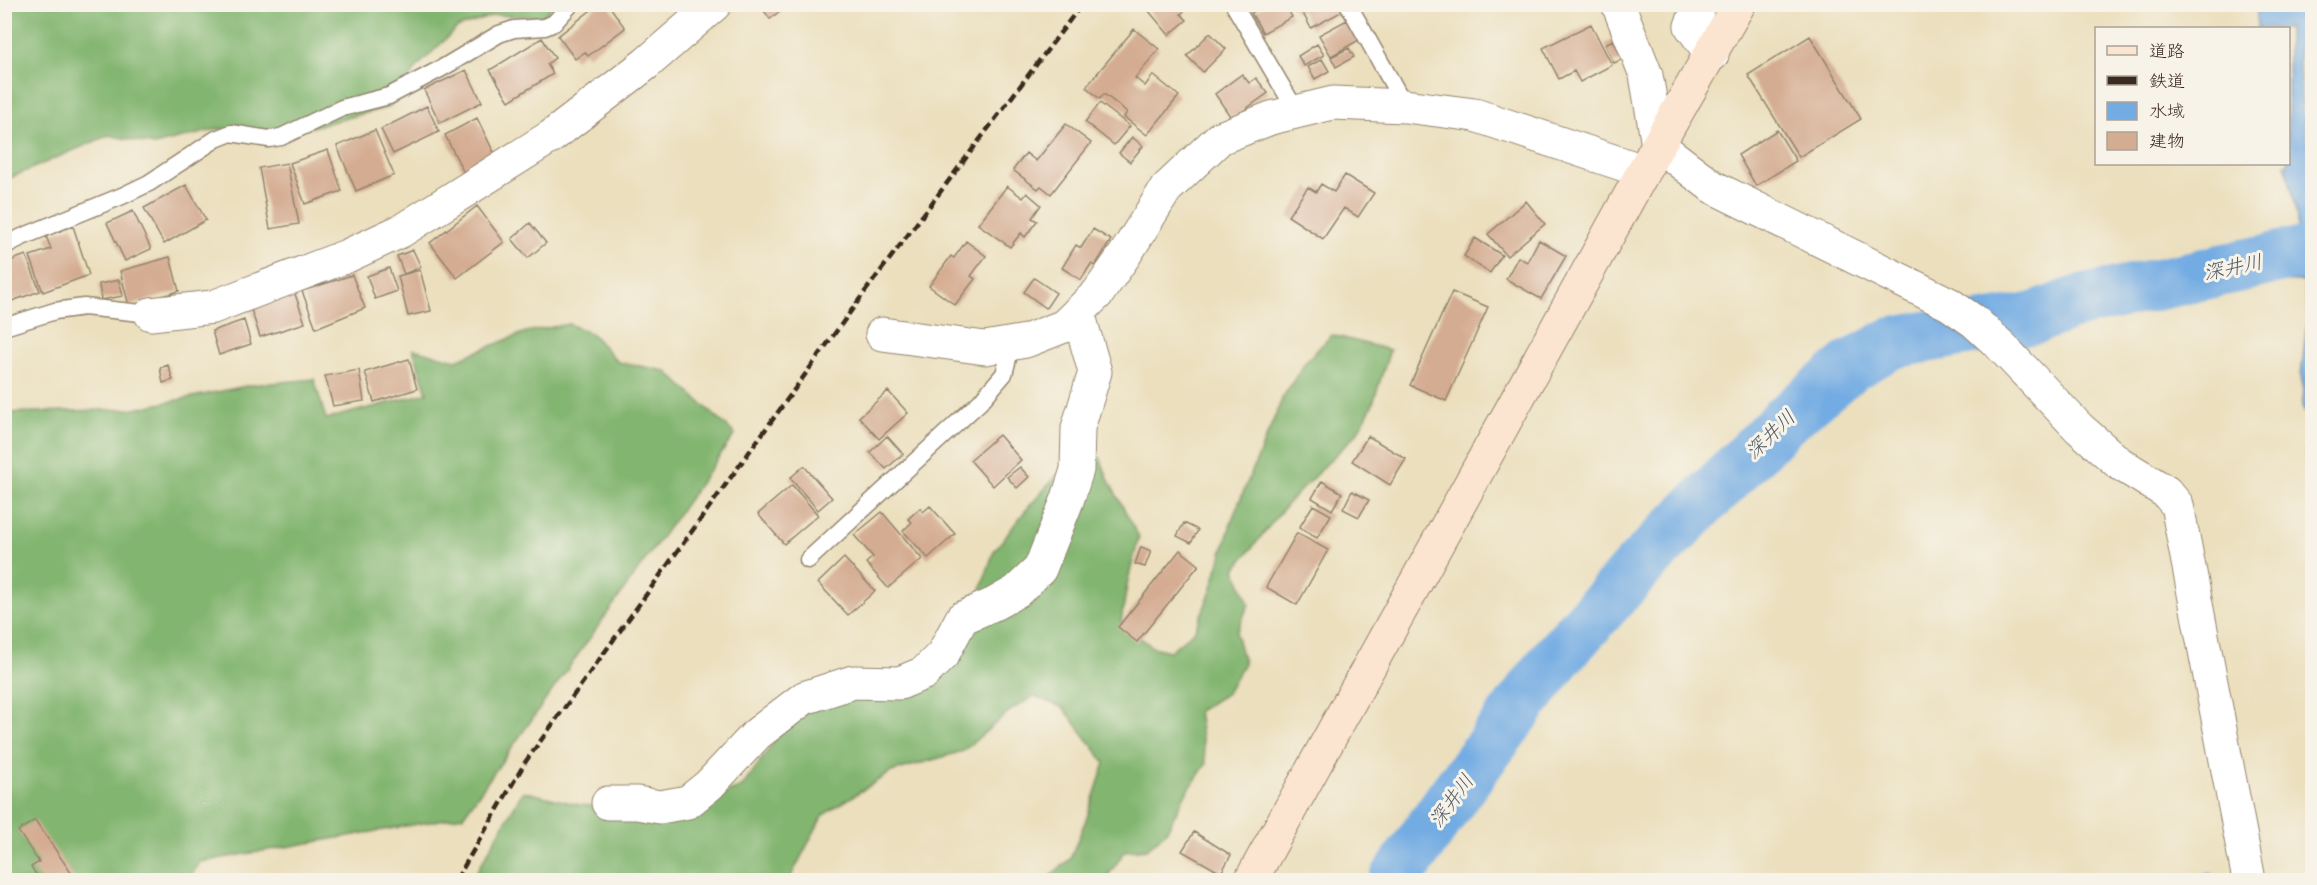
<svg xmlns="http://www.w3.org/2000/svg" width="2317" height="885" viewBox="0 0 2317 885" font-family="'Balsamiq Sans','Klee One',sans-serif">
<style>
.forest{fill:#82b570;stroke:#5e7047;stroke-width:1.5}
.water{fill:#73ace3;stroke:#576b80;stroke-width:1.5}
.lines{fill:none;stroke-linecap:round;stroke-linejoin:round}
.stream{stroke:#73ace3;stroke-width:9}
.river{stroke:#73ace3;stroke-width:52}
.building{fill:#d4ac91}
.lane-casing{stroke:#93846e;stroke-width:19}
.street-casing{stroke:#93846e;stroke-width:35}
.secondary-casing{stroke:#93846e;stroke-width:35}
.lane{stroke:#fff;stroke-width:16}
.street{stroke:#fff;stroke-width:33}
.secondary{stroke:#fce5d0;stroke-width:33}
.rail{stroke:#3b2a1e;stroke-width:4.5;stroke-dasharray:9 4.5;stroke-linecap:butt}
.labels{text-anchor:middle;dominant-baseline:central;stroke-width:6;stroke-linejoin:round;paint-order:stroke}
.water-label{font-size:20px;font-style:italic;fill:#4f5863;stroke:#f7f3e8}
</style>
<rect width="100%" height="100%" fill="#f7f3e8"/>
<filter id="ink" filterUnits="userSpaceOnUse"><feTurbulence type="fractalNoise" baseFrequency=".0167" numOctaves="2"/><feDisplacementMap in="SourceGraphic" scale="12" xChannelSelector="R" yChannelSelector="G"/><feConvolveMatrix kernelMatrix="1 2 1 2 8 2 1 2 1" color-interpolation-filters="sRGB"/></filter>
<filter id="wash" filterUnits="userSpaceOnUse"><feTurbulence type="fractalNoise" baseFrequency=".008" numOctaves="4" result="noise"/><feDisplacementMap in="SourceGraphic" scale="24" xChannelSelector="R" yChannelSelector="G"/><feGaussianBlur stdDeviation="1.35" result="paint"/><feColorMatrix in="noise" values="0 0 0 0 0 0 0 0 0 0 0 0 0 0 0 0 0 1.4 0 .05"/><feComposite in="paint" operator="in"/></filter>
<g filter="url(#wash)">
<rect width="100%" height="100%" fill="#ebdfbd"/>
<path class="forest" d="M5,5H553L544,17L495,15L457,28L417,67L389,107L289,133L218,129L154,145L109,135L5,180Z
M569,324L592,334L618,362L666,371L735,434L463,816L200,862L188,880H5L4,413L134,409L251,385L314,379L326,419L427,393L413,349L456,360L526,332Z
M1332,335L1390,350L1372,406L1357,433L1287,504L1235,569L1249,604L1236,633L1244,663L1227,693L1198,711L1206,764L1185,795L1166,832L1147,849L1125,851L1105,880H1045L1070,859L1087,817L1105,763L1064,708L1034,696L1011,710L963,751L891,772L823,815L789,880H472L523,791L580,805L675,812L742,787L787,724L824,700L899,694L972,615L994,551L1026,510L1068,463L1075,450L1100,457L1108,479L1139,537L1128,580L1121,622L1152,647L1170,651L1195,630L1211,591L1233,517L1283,397L1307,360Z"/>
<path class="water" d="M2256,5H2300C2297,59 2300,112 2312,166V491L2305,451L2310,444L2309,421L2302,407L2304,390L2301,376L2308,312L2304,282L2236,281L2232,254L2297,230C2298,206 2290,186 2285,164H2288V28H2258Z"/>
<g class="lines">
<path class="stream" d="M2204,880L2209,877"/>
<path class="river" d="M1395,880L1452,797L1557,657L1640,565L1785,420L1852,365L1892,343L2035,318L2077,302L2304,252"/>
</g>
<g id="blocks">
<path class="building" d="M599,4H608L625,28L588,56L585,52L575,59L558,36Z
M759,4H789L770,19Z
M1143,4H1184L1187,9L1181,14L1187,20L1169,35Z
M1267,4H1285L1292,17L1263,33L1251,13Z
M1291,4H1340L1343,11L1311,28L1301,10L1296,13Z
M1347,20L1359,40L1331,56L1319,35Z
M1591,24L1612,65L1580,82L1574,71L1559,79L1543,48Z
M1134,29L1159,49L1135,78L1145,86L1153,75L1179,96L1147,135L1124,117L1127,112L1104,94L1100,99L1086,87Z
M1210,33L1226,49L1203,72L1187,56Z
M1810,36L1861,119L1799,157L1748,75Z
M542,38L555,58L547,64L553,74L509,101L490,70Z
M1613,40L1623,59L1614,63L1605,44Z
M1317,44L1324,55L1304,66L1298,56Z
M1349,48L1354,57L1336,67L1331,57Z
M1322,59L1329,71L1315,79L1308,67Z
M466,70L482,102L440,123L424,90Z
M1242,74L1249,83L1256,78L1268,93L1232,119L1215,94Z
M1100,103L1130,126L1114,145L1085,122Z
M427,106L439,132L393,154L381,129Z
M477,118L496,157L464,173L445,135Z
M1066,124L1091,143L1051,194L1041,186L1038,189L1013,170L1026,153L1036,161Z
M375,130L394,175L356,191L337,146Z
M1777,130L1796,161L1756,186L1738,155Z
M1132,137L1143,146L1130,162L1119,153Z
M328,150L342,191L305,204L290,163Z
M287,163L299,224L270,229L259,168Z
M1345,175L1374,193L1358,217L1344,208L1323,239L1288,216L1308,187L1316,192L1321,184L1334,192Z
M186,185L206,220L164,244L144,208Z
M1007,186L1023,198L1027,193L1041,205L1032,218L1037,221L1025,237L1021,233L1010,247L978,224Z
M1526,201L1545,224L1507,256L1488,234Z
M477,206L504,242L457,278L430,243Z
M133,211L151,249L125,261L107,223Z
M530,223L546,243L528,258L512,239Z
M73,226L89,275L43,292L30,256L51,249L46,236Z
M1093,229L1111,240L1095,266L1091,264L1081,280L1062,268L1076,245L1081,248Z
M1475,238L1502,255L1490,273L1464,256Z
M1539,240L1566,256L1541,299L1506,279L1518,257L1527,262Z
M966,241L986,256L971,276L975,279L955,305L929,286L951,256L954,258Z
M413,250L421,267L404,274L397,256Z
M26,255L40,291L12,301L4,281V263Z
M170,257L179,291L129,306L120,271Z
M389,268L397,291L375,299L367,276Z
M420,270L431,311L408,316L398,276Z
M352,275L365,308L316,328L302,291Z
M1034,278L1056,293L1046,308L1024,292Z
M119,280L123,296L101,300L99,284Z
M294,291L305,323L260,337L250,306Z
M1452,292L1488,307L1446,401L1410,385Z
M244,320L251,344L219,355L212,331Z
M409,359L417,389L374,402L365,372Z
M168,365L173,380L163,383L160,368Z
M359,370L364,401L333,406L325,376Z
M888,391L908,413L879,439L859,417Z
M999,435L1021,460L993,486L970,460Z
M887,436L903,454L886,469L870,452Z
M1368,436L1406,459L1390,485L1352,461Z
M804,466L832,498L818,510L790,478Z
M1020,467L1029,477L1017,488L1007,477Z
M1322,481L1342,493L1332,510L1312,498Z
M792,485L818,515L784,544L758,514Z
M1352,491L1369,500L1359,517L1343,509Z
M1313,505L1331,515L1317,538L1299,528Z
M930,506L955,534L928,558L903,531L912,522L908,519L920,508L923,512Z
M882,512L922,559L888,588L866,563L873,557L854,535Z
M1184,523L1198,530L1191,543L1177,536Z
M1297,533L1328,550L1297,605L1266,587Z
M1141,547L1151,551L1145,567L1135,564Z
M1180,550L1199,565L1137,642L1118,627Z
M844,558L875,591L848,615L818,583Z
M35,820L76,880H40L31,867L39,862L18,831Z
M1194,832L1231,855L1221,873L1182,851Z"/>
</g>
</g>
<g filter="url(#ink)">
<use href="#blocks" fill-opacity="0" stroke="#93846e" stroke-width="1.5"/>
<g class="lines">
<defs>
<path id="lane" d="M1238,4L1235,7L1297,112
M1348,4L1405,106
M4,246L22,237L122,196L149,183L216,139L231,133L269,139L281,137L342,108L389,96L444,67L499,34L514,29L545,27L554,23L571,4
M4,327L55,311L84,307L151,314
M808,560L980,402L1004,374L1012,343"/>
<path id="street" d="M1618,4L1646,75L1658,145L1713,187L1949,304L1975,322L2000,345L2079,428L2119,463L2166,492L2177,505L2249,880
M1700,4L1691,26L1712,55
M151,314L213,307L347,256L401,231L552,136L647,63L715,4
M882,334L985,348L1026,341L1064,326L1098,293L1126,253L1166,189L1220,138L1271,118L1333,103L1405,106L1475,115L1643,171
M608,803H637L660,807L688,802L709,785L757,734L804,698L853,682L900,683L924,673L943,654L962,618L994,604L1017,591L1040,569L1067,501L1077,470L1078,428L1095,372L1078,312"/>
<path id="secondary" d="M1251,880L1658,145L1739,4"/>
</defs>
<use href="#lane" class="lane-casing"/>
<use href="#street" class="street-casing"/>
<use href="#secondary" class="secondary-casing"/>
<use href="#lane" class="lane"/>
<use href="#street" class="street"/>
<use href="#secondary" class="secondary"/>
<path class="rail" d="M456,880L526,761L864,293L1082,4"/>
</g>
</g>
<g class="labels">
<g class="water-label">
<text transform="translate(2233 268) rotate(-12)">深井川</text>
<text transform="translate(1771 435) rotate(-44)">深井川</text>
<text transform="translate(1452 801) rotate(-54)">深井川</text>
</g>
</g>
<rect width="2317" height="885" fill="none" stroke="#f7f3e8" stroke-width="24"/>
<rect x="2095" y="27" width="195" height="138" fill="#f7f3e8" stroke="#aca397" stroke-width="1.5"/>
<rect x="2107" y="46" width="30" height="9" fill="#fce5d0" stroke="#aca397" stroke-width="1.5"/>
<text x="2149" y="57" font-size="18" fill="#3b2a1e">道路</text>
<rect x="2107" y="76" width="30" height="9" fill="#3b2a1e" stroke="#aca397" stroke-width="1.5"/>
<text x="2149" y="87" font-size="18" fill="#3b2a1e">鉄道</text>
<rect x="2107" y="102" width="30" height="18" fill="#73ace3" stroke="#aca397" stroke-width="1.5"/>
<text x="2149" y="117" font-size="18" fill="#3b2a1e">水域</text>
<rect x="2107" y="132" width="30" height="18" fill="#d4ac91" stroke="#aca397" stroke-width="1.5"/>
<text x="2149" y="147" font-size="18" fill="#3b2a1e">建物</text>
</svg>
